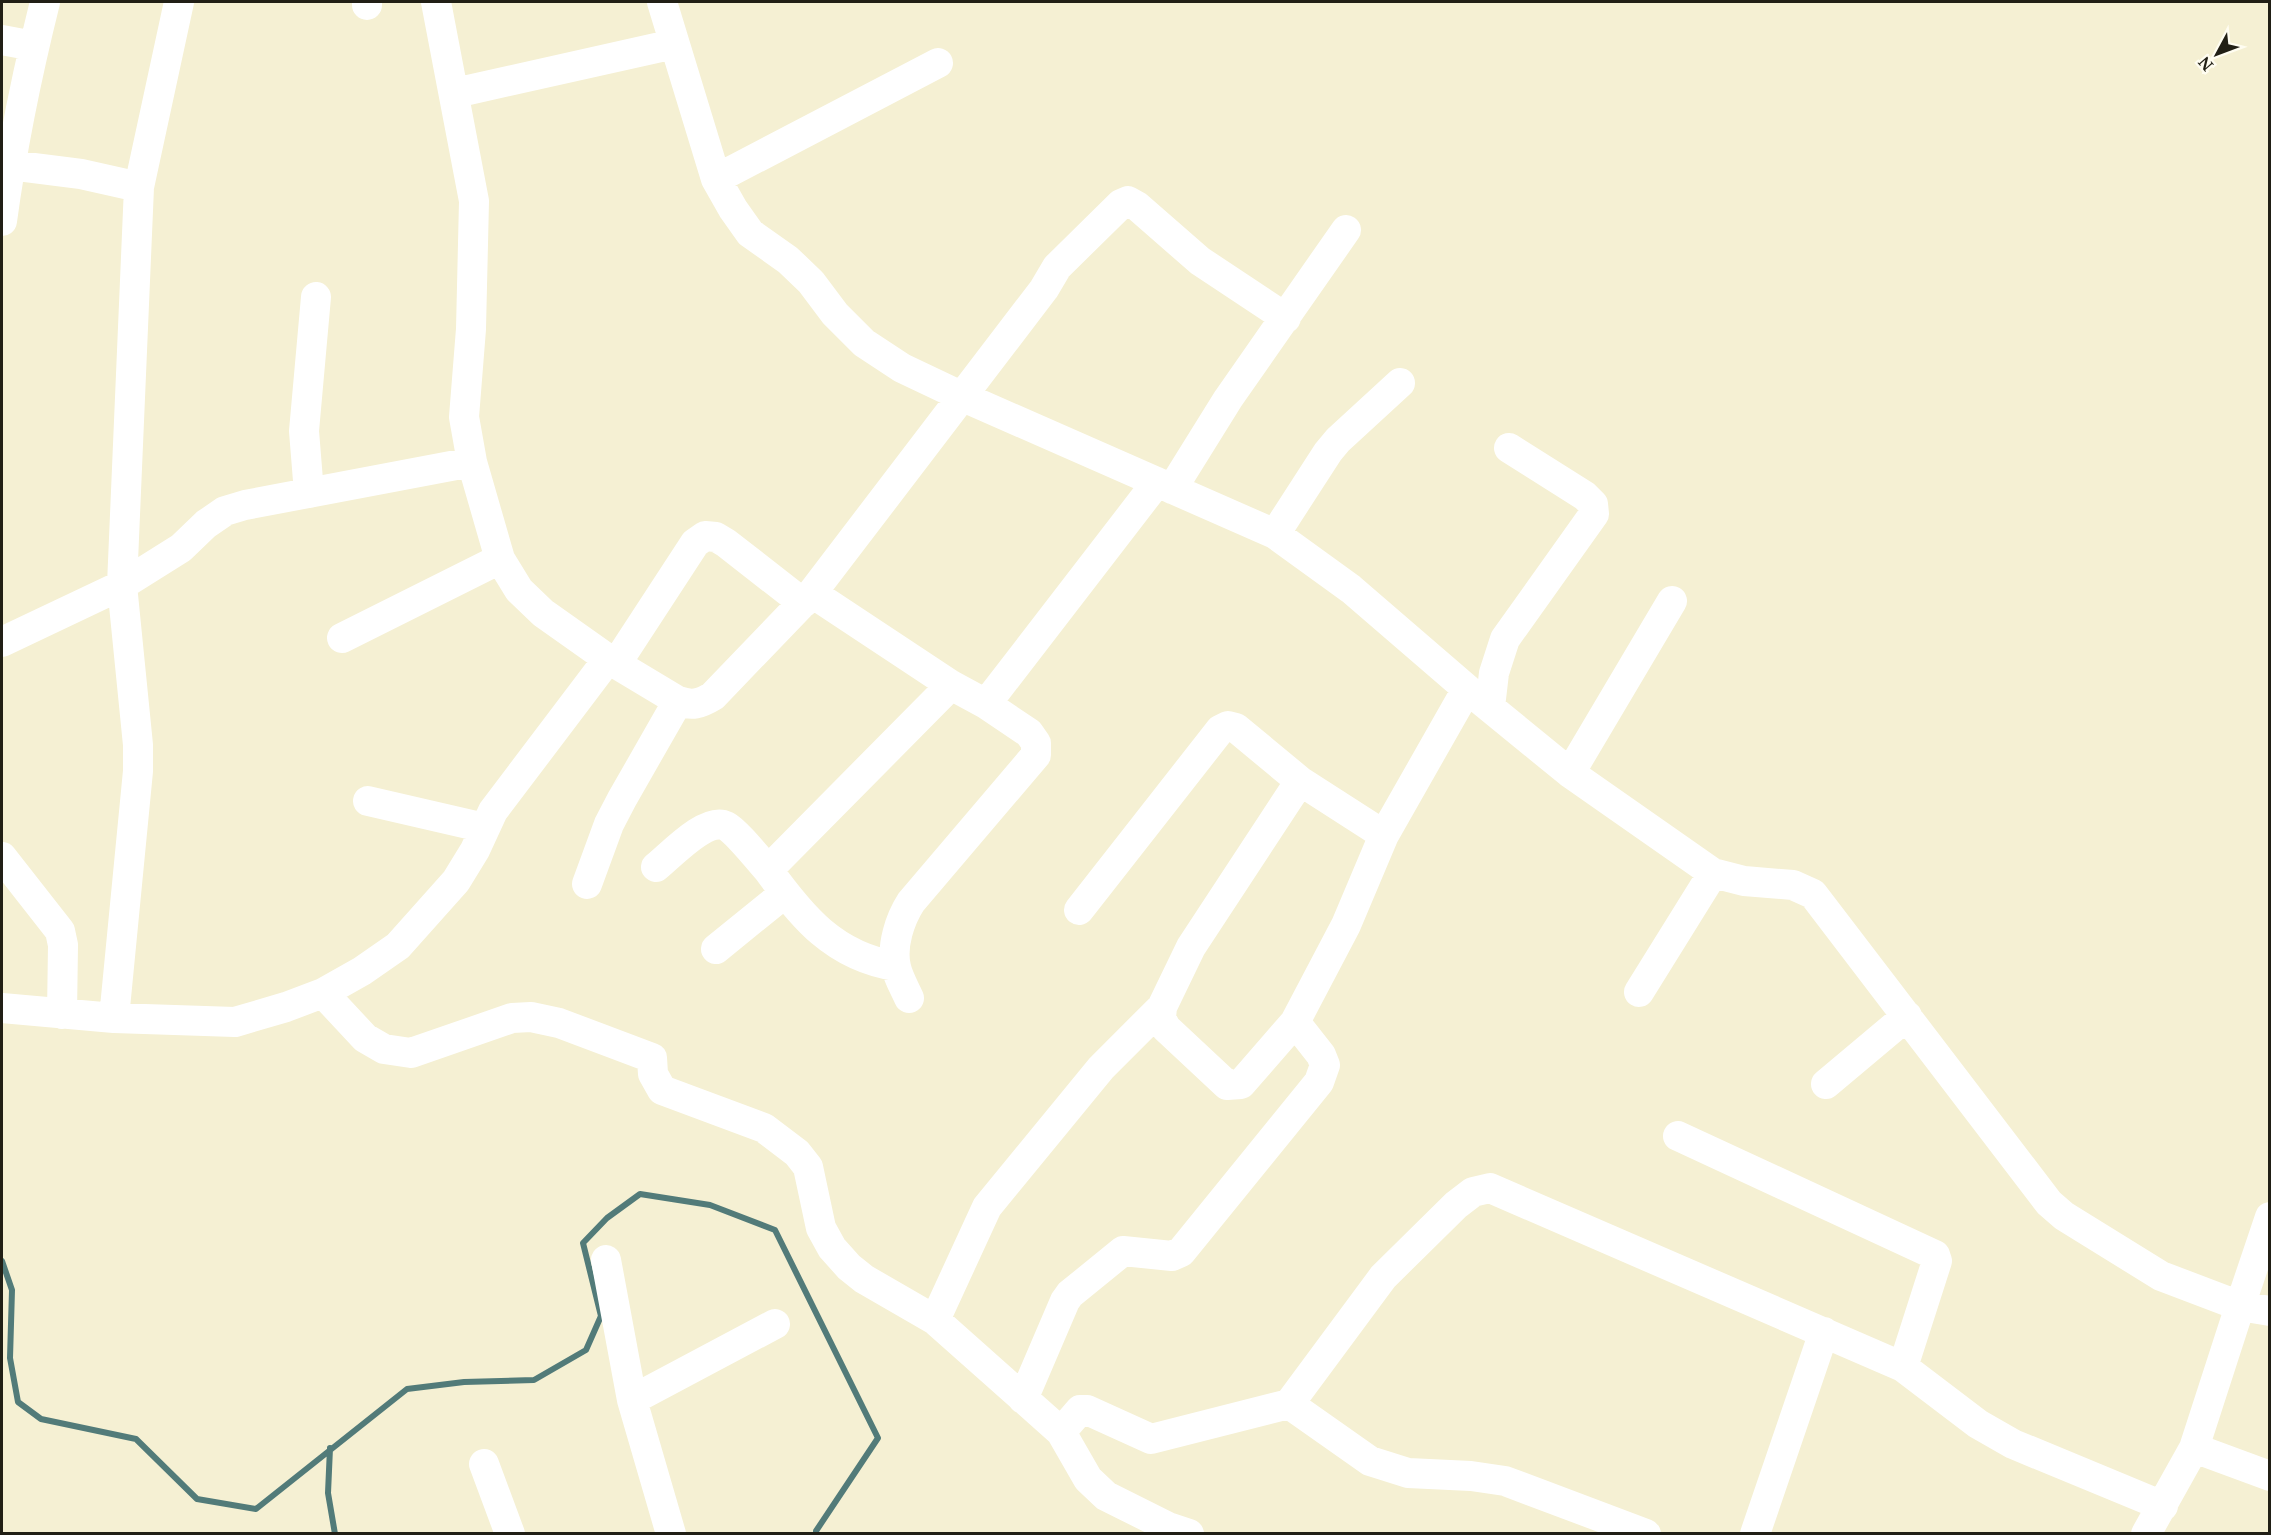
<svg xmlns="http://www.w3.org/2000/svg" width="2271" height="1535" viewBox="0 0 2271 1535" font-family="'Noto Serif',serif">
<style>
.lines{fill:none;stroke-linecap:round;stroke-linejoin:round}
.stream{stroke:#527b79;stroke-width:6}
.minor{stroke:#fff;stroke-width:30}
</style>
<rect width="100%" height="100%" fill="#f5f0d3"/>
<g class="lines">
<path class="stream" d="M2,1261L12,1290L10,1358L18,1402L41,1419L136,1439L197,1499L256,1509L407,1389L464,1382L534,1380L586,1350L601,1316L583,1243L607,1218L640,1194L710,1205L775,1230L878,1438L816,1531V1534
M330,1448L328,1493L335,1534"/>
<path class="minor" d="M367,2V5
M436,2L474,201L471,329L464,417L472,462L500,559L519,590L543,613L608,659L678,701C692,706 700,704 713,696L812,593L1044,289L1057,267L1121,204L1128,201L1137,206L1200,261L1286,318
M662,2L716,179L733,209L750,233L788,260L811,282L835,314L864,343L902,368L961,396L1275,534L1351,589L1467,689L1570,773L1713,873L1744,881L1793,885L1813,894L2049,1203L2064,1216L2161,1276L2240,1306L2194,1448L2146,1534
M2,40L34,46
M455,93L674,44
M2,164L81,174L139,187
M716,179L938,63
M2,221C12,147 27,74 45,2
M1172,489L1228,399L1346,230
M309,493L304,431L316,297
M1275,534L1328,452L1338,440L1400,383
M812,593L951,685L986,704L1029,733L1036,743V755L911,902C900,919 891,946 896,967C898,977 905,989 909,998
M342,638L500,559
M2,642L122,585L181,548L206,524L225,511L245,505L472,462
M616,664L695,543L705,536L716,537L726,543L803,603
M986,704L1157,482
M1490,707L1494,673L1505,639L1594,514L1593,504L1585,496L1509,448
M1570,773L1672,601
M368,801L485,828
M2,857L60,931L63,945L62,1014
M656,867C671,855 707,816 726,826C736,831 759,860 768,870L951,685
M768,870C802,917 834,956 895,966
M587,884L609,824L622,799L678,701
M1079,910L1220,730L1228,726L1236,728L1300,781L1384,835
M716,949L785,893
M1639,992L1713,873
M323,993L365,1038L384,1049L411,1053L512,1018L531,1017L559,1023L652,1058L653,1074L662,1090L764,1128L797,1153L808,1167L821,1228L832,1248L849,1267L864,1279L935,1320L1061,1432L1088,1479L1106,1496L1168,1527L1189,1534
M1162,1007L1161,1018L1166,1028L1227,1085L1241,1084L1295,1022L1346,925L1384,835L1467,689
M2,1008L114,1018L235,1022L286,1007L323,993L362,971L398,946L456,881L475,850L493,811L608,659
M114,1018L138,771V745L122,585L139,187L179,2
M1826,1084L1907,1016
M1678,1136L1935,1255L1937,1261L1903,1367
M2270,1217L2240,1306L2270,1311
M606,1260L632,1400L671,1534
M935,1320L987,1207L1101,1068L1162,1007L1191,947L1300,781
M1023,1399L1065,1301L1070,1294L1123,1251L1172,1256L1181,1252L1319,1082L1325,1065L1321,1055L1295,1022
M632,1400L775,1324
M1289,1404L1370,1461L1408,1473L1471,1476L1505,1481L1646,1534
M1061,1432L1080,1410H1087L1151,1439L1289,1404L1383,1277L1456,1205L1473,1192L1490,1188L1903,1367L1978,1424L2013,1444L2163,1506
M2194,1448L2270,1476
M484,1464L510,1534
M1755,1534L1824,1332"/>
</g>
<rect width="2271" height="1535" fill="none" stroke="#211f15" stroke-width="6"/>
<g transform="translate(2217 54) rotate(229)" stroke="#fffdf1" stroke-width="4.5" paint-order="stroke">
<path d="M0-4.5L10 22L0 15L-10 22Z" fill="#211f15"/>
<text y="-9" font-size="16" font-weight="bold" text-anchor="middle" fill="#211f15">N</text>
</g>
</svg>
